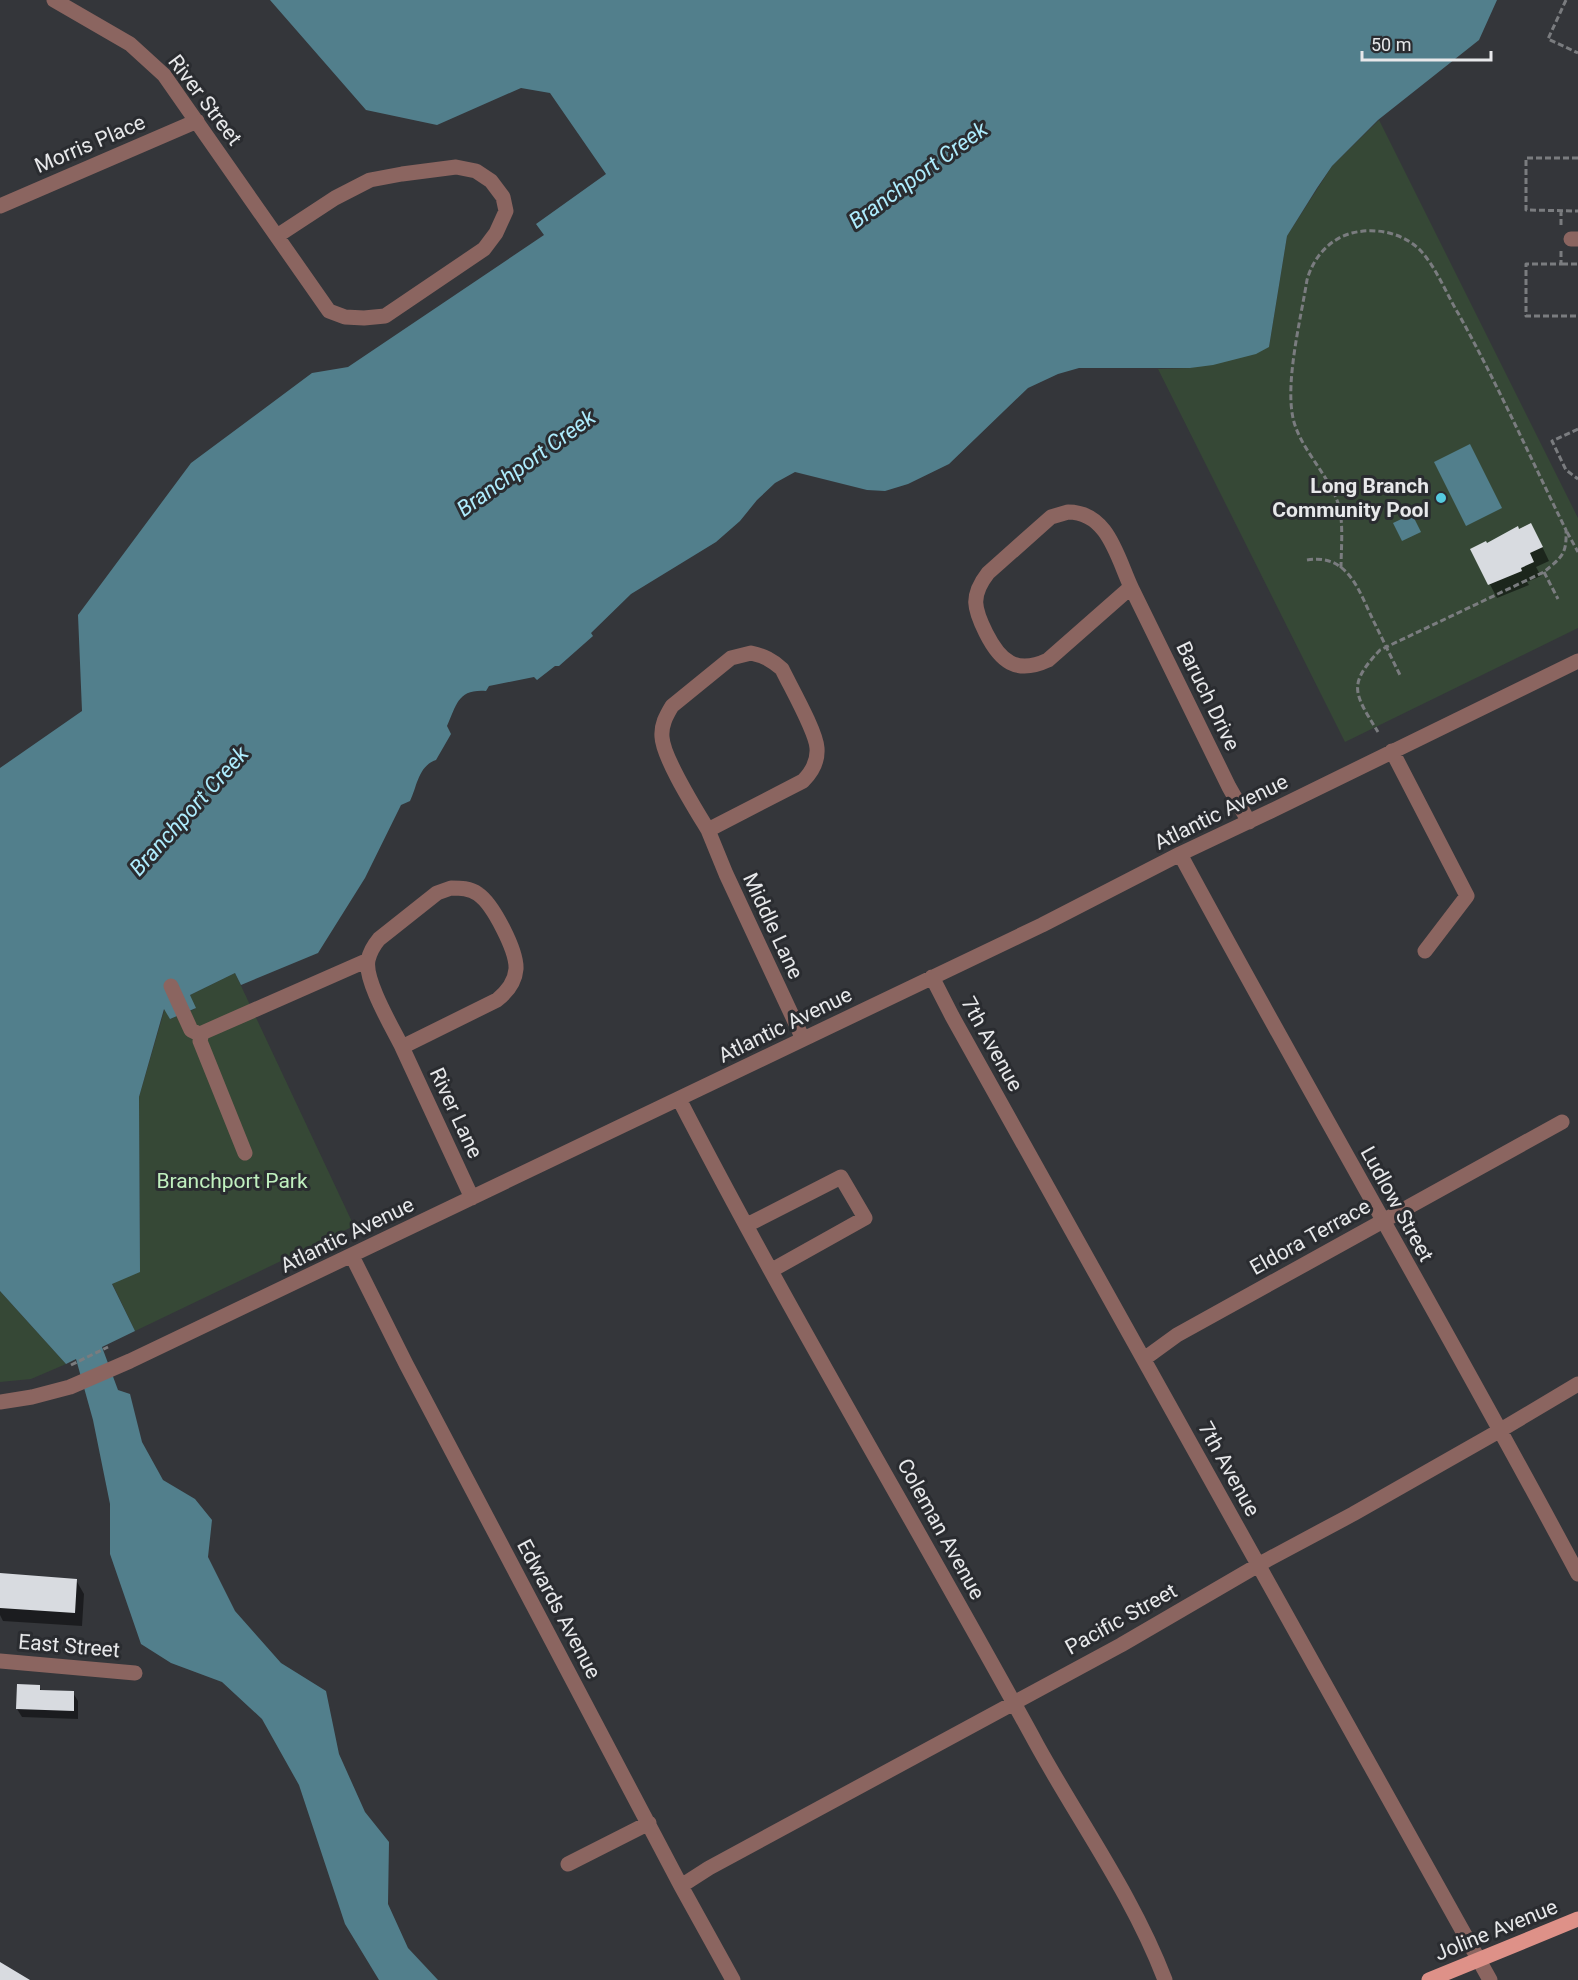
<svg xmlns="http://www.w3.org/2000/svg" width="1578" height="1980" viewBox="0 0 1578 1980" font-family="Roboto,sans-serif">
<style>
.green{fill:#364836}
.water{fill:#527f8c}
.shadow{fill:#0007}
.building{fill:#d8dbe0}
.lines{fill:none;stroke-linecap:round;stroke-linejoin:round}
.path{stroke:#7a7c7f;stroke-width:3;stroke-dasharray:6 3;stroke-linecap:butt}
.minor{stroke:#8b6560;stroke-width:15}
.major{stroke:#de9188;stroke-width:15}
.poi-dot{fill:#55cadf;stroke:#2a2c30;stroke-width:2}
.labels{text-anchor:middle;dominant-baseline:central;stroke-width:6;stroke-linejoin:round;paint-order:stroke}
.street-label{font-size:21px;fill:#e7e8ea;stroke:#2a2c30}
.poi-label{font-size:21px;font-weight:bold;fill:#e7e8ea;stroke:#2a2c30;text-anchor:end}
.park-label{font-size:21px;fill:#c0f0bf;stroke:#2a2c30}
.water-label{font-size:22px;font-style:italic;fill:#aeecfd;stroke:#2a2c30}
</style>
<rect width="100%" height="100%" fill="#34363a"/>
<path class="green" d="M1379,120L1578,518V628L1345,742L1158,369L1190,368L1269,347L1287,236L1332,166Z
M235,973L354,1226L135,1331L112,1283L140,1271L139,1097L165,1008L170,1019L195,1009L190,995Z
M0,1291L66,1364L31,1379L0,1382Z"/>
<path class="water" d="M270,0H1497L1479,40L1378,120L1332,166L1317,188L1287,236L1269,347L1256,354L1213,365L1190,368H1079L1058,374L1028,388L949,464L908,484L885,491L867,490L795,472L775,483L757,500L740,521L716,542L631,594L591,633L593,636L559,666H555L537,680L534,677L489,686L486,691C458,689 457,704 447,726L451,734L436,760C418,766 417,787 410,801L401,805L365,878L318,953L241,985L235,973L190,995L196,1008L170,1019L164,1009L139,1097L140,1272L112,1284L135,1331L102,1347L118,1390L130,1394L142,1442L163,1480L195,1499L212,1520L208,1557L235,1611L281,1663L326,1691L339,1754L365,1812L389,1842L388,1904L408,1948L438,1980H379L345,1924L299,1785L262,1719L222,1682L171,1663L141,1644L110,1554V1504L93,1420L76,1359L66,1364L0,1291V768L82,711L78,615L191,463L312,373L348,367L544,235L536,224L606,174L550,93L521,88L437,125L366,110Z
M1470,444L1502,508L1466,526L1434,462Z
M1412,514L1421,532L1402,541L1393,523Z"/>
<path class="shadow" d="M1519,530L1538,538L1549,561L1536,567L1541,576L1527,582L1529,585L1497,598L1472,550L1487,545Z
M0,1575L76,1580L84,1594L82,1626L3,1621L0,1615Z
M39,1686L42,1692L73,1693L78,1701V1719L22,1717L17,1709Z"/>
<path class="building" d="M1531,523L1543,547L1530,553L1534,562L1521,568L1522,571L1488,585L1470,549L1486,541L1487,543L1518,526L1519,529Z
M0,1573L77,1579L75,1613L0,1608Z
M17,1684L40,1685V1690L74,1691V1711L16,1709Z
M0,1962L30,1980H0Z"/>
<g class="lines">
<path class="path" d="M1566,0L1548,39L1578,53
M1578,158H1526V210L1578,211
M1561,210V227
M1561,251V264H1526V316H1578
M1562,264H1578
M1578,429L1552,441L1566,470L1578,479
M1567,532L1578,552
M1307,560C1348,553 1359,591 1373,620C1382,638 1391,657 1400,675
M1341,568C1341,550 1344,520 1338,503C1328,474 1299,447 1293,418C1285,381 1301,318 1307,280C1313,258 1329,239 1352,233C1376,227 1403,233 1420,250C1436,267 1446,293 1458,313C1497,383 1530,457 1566,530C1567,554 1562,557 1544,572L1380,650C1347,685 1354,693 1378,732
M1544,572L1558,599
M71,1365L108,1347"/>
<path class="minor" d="M54,0L130,44L164,75L329,311L345,317L364,318L385,316L484,249L496,233L506,211L503,197L491,181L476,171L456,167L402,174L370,180L335,198L277,236
M0,206L197,121
M1571,239H1578
M1068,512C1108,512 1117,557 1131,587L1048,660C1016,675 1000,661 986,633C974,609 970,596 988,573L1051,517Z
M1131,587L1229,787L1249,822
M751,653C764,656 772,660 782,669C790,686 816,731 817,748C818,761 812,772 803,781L708,830C696,810 663,758 662,737C661,725 666,716 672,706L731,658Z
M1392,751L1467,896L1425,951
M708,830L726,874L803,1039
M1180,854C1310,1095 1449,1332 1578,1574
M451,888C460,888 470,888 478,894C493,904 517,951 516,969C515,982 507,992 497,1000L402,1047C392,1027 364,980 368,960C370,952 374,945 379,939L437,893Z
M932,977L952,1016L1490,1980
M171,986L191,1030L201,1035
M402,1047L472,1198
M679,1099C792,1318 919,1529 1037,1745C1080,1823 1133,1896 1165,1980
M245,1153L200,1041L202,1033L368,960
M747,1225L841,1177L865,1218L772,1270
M352,1256L406,1364L681,1886L733,1980
M1144,1359L1177,1335L1562,1122
M0,1402L32,1397L70,1387L130,1361L1042,925L1180,854L1271,811L1578,661
M0,1661L135,1673
M568,1864L649,1823
M681,1886L709,1868L1121,1645L1267,1560L1353,1514L1499,1431L1578,1384"/>
<path class="major" d="M1429,1980L1578,1919"/>
</g>
<circle class="poi-dot" cx="1441" cy="498" r="6"/>
<g class="labels">
<g class="street-label">
<text transform="translate(205 100) rotate(53)">River Street</text>
<text transform="translate(90 144) rotate(-23)">Morris Place</text>
<text transform="translate(1208 696) rotate(64)">Baruch Drive</text>
<text transform="translate(1221 812) rotate(-26)">Atlantic Avenue</text>
<text transform="translate(773 926) rotate(65)">Middle Lane</text>
<text transform="translate(785 1025) rotate(-26)">Atlantic Avenue</text>
<text transform="translate(992 1044) rotate(61)">7th Avenue</text>
<text transform="translate(456 1113) rotate(65)">River Lane</text>
<text transform="translate(1397 1204) rotate(61)">Ludlow Street</text>
<text transform="translate(347 1235) rotate(-26)">Atlantic Avenue</text>
<text transform="translate(1310 1237) rotate(-29)">Eldora Terrace</text>
<text transform="translate(1229 1469) rotate(61)">7th Avenue</text>
<text transform="translate(941 1529) rotate(61)">Coleman Avenue</text>
<text transform="translate(559 1609) rotate(62)">Edwards Avenue</text>
<text transform="translate(1121 1619) rotate(-29)">Pacific Street</text>
<text transform="translate(69 1646) rotate(5)">East Street</text>
<text transform="translate(1496 1930) rotate(-22)">Joline Avenue</text>
</g>
<g class="poi-label">
<text x="1429" y="486">Long Branch<tspan x="1429" dy="24">Community Pool</tspan></text>
</g>
<g class="park-label">
<text x="232" y="1181">Branchport Park</text>
</g>
<g class="water-label">
<text transform="translate(918 175) rotate(-36)">Branchport Creek</text>
<text transform="translate(526 463) rotate(-36)">Branchport Creek</text>
<text transform="translate(189 811) rotate(-48)">Branchport Creek</text>
</g>
</g>
<path d="M1362 51v9h129v-9" fill="none" stroke="#e7e8ea" stroke-width="3"/>
<text x="1371" y="51" font-size="18" fill="#e7e8ea" stroke="#2a2c30" stroke-width="4.5" paint-order="stroke">50 m</text>
</svg>
